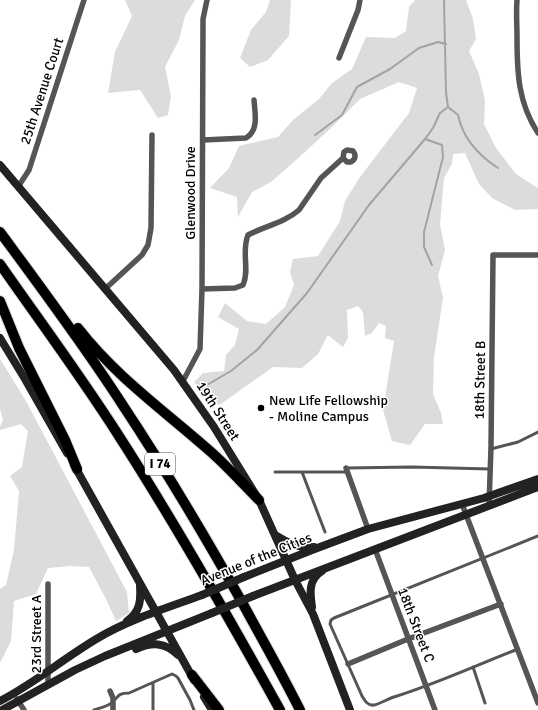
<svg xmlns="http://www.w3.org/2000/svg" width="538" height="710" viewBox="0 0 538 710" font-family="Signika,sans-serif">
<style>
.green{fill:#dcdcdc}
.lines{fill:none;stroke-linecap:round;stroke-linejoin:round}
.stream{stroke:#a3a3a3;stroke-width:2}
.highway-casing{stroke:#dbdbdb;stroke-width:12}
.lane{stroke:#555;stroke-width:3}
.street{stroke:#555;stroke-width:5.5}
.secondary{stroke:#222;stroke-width:8}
.highway{stroke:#000;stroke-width:10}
.secondary-bridge{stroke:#222;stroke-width:8}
.poi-dot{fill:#000;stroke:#fff;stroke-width:1.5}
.labels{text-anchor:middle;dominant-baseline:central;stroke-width:3;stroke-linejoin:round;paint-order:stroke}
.shield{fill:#fff;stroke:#4c4c4c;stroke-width:1}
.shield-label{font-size:13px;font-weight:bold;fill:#000}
.street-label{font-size:14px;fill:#000;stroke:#fff}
.poi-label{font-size:14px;fill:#000;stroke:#fff;text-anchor:start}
</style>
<rect width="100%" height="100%" fill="#fff"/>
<path class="green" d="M125,0H195L185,16L179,40L165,67L171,96L168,115L158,118L140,90L108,93L115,52L132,16Z
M270,0H291L289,36L268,60L250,67L240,58L251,30L266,12Z
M415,0H466L473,19L476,39L469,51L479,74L485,100L484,124L496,148L516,174L538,188V209L515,210L492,198L479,184L465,153L453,154L452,164L444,178L440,224L445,250L438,276L443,298L434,357L433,394L441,413L443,424H425L410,445L392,441L383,410L394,341L385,338L386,326L379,323L372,333L365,336L363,312L358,306L347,310L348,338L343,347L328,335L318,354L302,368L273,367L221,404L210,405L194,382L203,373L224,371L226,355L235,345L239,329L218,317L225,303L247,321L266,324L285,307L294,285L290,272L293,259L318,256L340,221L345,201L360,177L409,113L417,88L399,82L360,99L331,128L296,160L271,182L252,192L238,217L237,197L210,188L229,168L239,146L278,137L293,120L319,99L332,83L352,69L366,37L395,38L406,31L409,7Z
M0,359L26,401L127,592L129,613L116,621L106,599L89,567L70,566L48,568L36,594L14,601L11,641L1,661L0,662V589L6,585L14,550L19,491L10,476L22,467L28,431L21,424L0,430V427L3,420L0,409Z"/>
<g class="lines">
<path class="stream" d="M448,107L458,115C463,139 478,155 498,168
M315,135L342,115L357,87L390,69L419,48L438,42L446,44
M425,139L442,145L443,157L424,232V247L432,265
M207,385L231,371L257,350L307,293L369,205L425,139L433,128L440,113L448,107L446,92L444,0"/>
<defs>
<path id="highway" d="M0,232C42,289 84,345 122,404C165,469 205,536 243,604C262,639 282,674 300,710
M0,264C39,320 80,375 117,433C175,523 228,616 280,710
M0,301L19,348L65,440L77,469
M78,328C116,377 166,412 211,452C228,467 243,484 259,500
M192,675L219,710"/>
</defs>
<use href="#highway" class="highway-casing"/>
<path class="lane" d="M491,449L518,442L538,432
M346,468L412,467L490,469
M275,472H346
M302,472L325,532
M518,649C477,665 436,684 394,697C387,699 380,704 374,705C368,706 365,701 362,696L330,624L331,620L334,618L538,536
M473,667L485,703
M94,710C99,708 105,707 110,704C119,698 116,693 129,693L172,674L176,676L178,678L190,700L194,710
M153,710V683"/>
<path class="street" d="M517,0C516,12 517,25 517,37C517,72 518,103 538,133
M339,58L358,10L360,0
M203,140L246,138C259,130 255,114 254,100
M18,187L29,170L84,0
M105,289L142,255L148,245L151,228L152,135
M202,289L235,288L243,285C250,269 241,252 248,235C265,226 284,223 299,210L321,178L343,158L347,162H351C356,159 356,155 353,151L347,150L344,152L343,158
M183,381L200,349L202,289L203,19L207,0
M346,468L368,529
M462,504L538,703
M489,505L491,447L493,255H538
M375,549L435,710
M348,664L408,639L501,604
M48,685V584
M110,691L113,698V710
M17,699L24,710"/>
<path class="secondary" d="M0,165L174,370L214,427L259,500L295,580L313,614L350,710
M0,338L25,379L67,453
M74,465L194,680
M275,535C290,544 297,548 314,547
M244,577L312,550L368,529L484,498L538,479
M253,596L538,487
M312,607C310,593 308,580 322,571
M127,621C140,612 141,601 140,586
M136,649C152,642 165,642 178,655
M204,697L212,710
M0,701C35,683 64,658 98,638C130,619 167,608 202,595
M2,710L75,670L105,656L212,613"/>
<use href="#highway" class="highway"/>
<path class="secondary-bridge" d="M202,595L244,577
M212,613L253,596"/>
</g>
<circle class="poi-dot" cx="261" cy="408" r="4"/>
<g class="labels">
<rect class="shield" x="145" y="453" width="30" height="22" rx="3"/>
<g class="shield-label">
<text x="160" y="464">I 74</text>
</g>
<g class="street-label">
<text transform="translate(42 91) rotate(-72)">25th Avenue Court</text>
<text transform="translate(190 193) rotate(-90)">Glenwood Drive</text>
<text transform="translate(480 380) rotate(-89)">18th Street B</text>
<text transform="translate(218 411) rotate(57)">19th Street</text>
<text transform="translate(256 559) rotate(-22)">Avenue of the Cities</text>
<text transform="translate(416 625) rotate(69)">18th Street C</text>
<text transform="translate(36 634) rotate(-90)">23rd Street A</text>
</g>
<g class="poi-label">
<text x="269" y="400">New Life Fellowship<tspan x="269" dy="16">- Moline Campus</tspan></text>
</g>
</g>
</svg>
